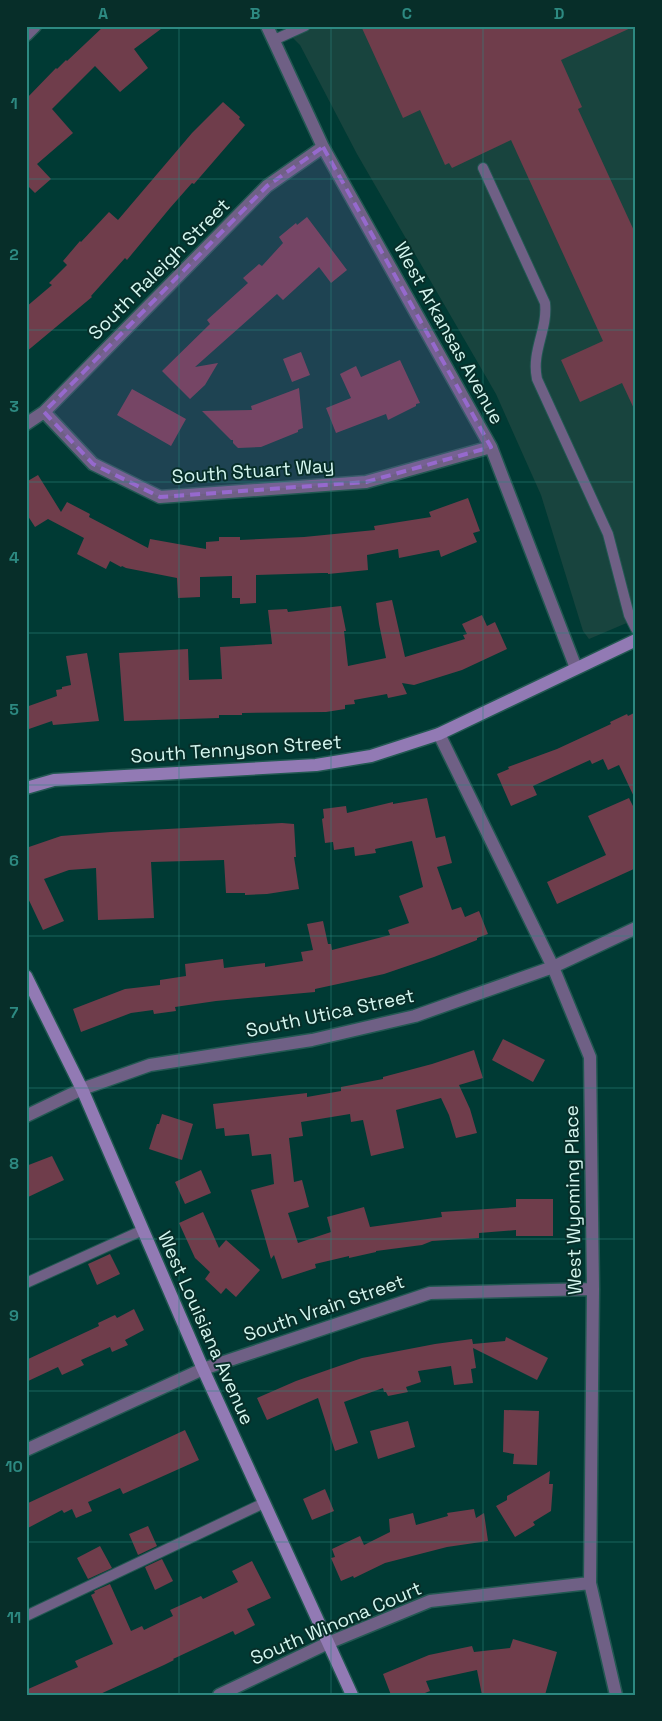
<svg xmlns="http://www.w3.org/2000/svg" width="662" height="1721" viewBox="0 0 662 1721" font-family="'Space Grotesk',sans-serif">
<style>
.built{fill:#18443e}
.building{fill:#6f3d4b}
.lines{fill:none;stroke-linecap:round;stroke-linejoin:round}
.lane-casing{stroke:#225852;stroke-width:12}
.street-casing{stroke:#225852;stroke-width:15}
.secondary-casing{stroke:#225852;stroke-width:15}
.lane{stroke:#6f6085;stroke-width:10}
.street{stroke:#6f6085;stroke-width:12}
.secondary{stroke:#927ab4;stroke-width:12}
.marked{fill:#9669cd;fill-opacity:0.2;stroke:#9669cd;stroke-width:4;stroke-dasharray:10 6;stroke-linejoin:round}
.grid{fill:none;stroke:#2d8981;stroke-width:1;stroke-opacity:0.55}
.labels{text-anchor:middle;dominant-baseline:central;stroke-width:4;stroke-linejoin:round;paint-order:stroke}
.street-label{font-size:19px;fill:#d4f6ef;stroke:#072e29}
.neatline{fill:none;stroke:#2d8981;stroke-width:2}
.grid-label{font-size:16px;text-anchor:middle;font-weight:bold;fill:#2d8981}
</style>
<rect width="100%" height="100%" fill="#003a34"/>
<path class="built" d="M281,26H636V619L589,639L583,631L541,495L496,394L357,154L300,45Z"/>
<path class="building" d="M104,26H165L134,49L148,68L120,92L95,66L52,109L73,133L37,164L51,179L35,193L26,184V99L56,68L57,69L66,60L67,61Z
M361,26H635L561,60L582,107L578,109L636,235V413L622,383L580,402L561,360L603,341L511,140L452,168L449,163L445,165L420,110L403,118Z
M223,102L240,117L239,119L245,125L194,184L192,183L170,208L127,260L125,258L91,296L92,297L26,352V307L52,285L49,283L67,265L63,261L80,241L81,242L109,212L118,220L192,133Z
M307,217L347,270L331,283L319,267L283,300L277,294L195,367L218,363L205,385L190,399L162,371L210,324L207,320L248,283L243,278L259,264L262,266L283,243L279,237L296,223L297,225Z
M301,352L310,375L292,382L283,359Z
M400,360L420,403L416,404V406L388,420L386,414L336,433L326,408L351,398L340,374L356,366L361,377Z
M299,388L303,428L298,430V432L261,447L238,448L233,443V440H231L202,411L252,410L251,406Z
M132,389L186,419L171,446L117,415Z
M38,475L61,512L67,502L90,514L89,517L148,548L150,539L206,549V542L219,541V537H240V540L304,537L375,530L374,526L431,517L429,512L468,498L480,531L473,533L477,542L441,557L439,550L399,558L398,549L367,555L368,570L328,574V573H322L256,575V603L240,604V598H232V576L200,577V597L178,598L177,578L126,568L122,566L121,567L110,561L106,569L77,554L84,538L48,519L35,527L26,513V482Z
M392,600L405,657L465,639L463,635L467,634L462,624L482,615L487,626L495,622L507,649L462,670L414,685L402,683L407,694L388,698L387,694L354,700L355,704L345,705V709L326,712L242,713V715H219V718L124,721L119,653L188,649L189,680L222,679L220,647L272,644L268,610L287,609L288,612L341,606L346,631H344L348,666L386,658L379,624L376,603Z
M87,653L99,721L53,725L52,721L26,730V707L57,696L56,690L62,689V687L71,685L66,656Z
M636,712V801L619,765L608,770L603,759L592,764L590,760L533,786L537,795L511,806L497,774L509,769L508,767L557,749L611,724L610,722L627,714L628,716Z
M427,798L436,838L445,836L452,863L437,867L452,910L461,907L465,917L479,911L488,934L477,938V940L434,957L384,974L315,989V992L216,1001L175,1007L176,1011L154,1014L153,1010L131,1013L81,1032L73,1009L125,989L160,985V980L186,976L185,964L223,959L224,968L265,963V967L303,961L301,952L313,950L307,924L323,921L328,944H331L332,950L390,935L388,930L409,923L399,896L423,887L412,841L375,849L376,853L355,856L354,847L334,850L333,842L325,843L322,819L324,818L323,809L346,806L347,813L393,802V804Z
M629,798L636,812V868L557,904L547,882L606,855L588,816Z
M282,823L294,824L296,857H294L299,889L267,894L245,895V893H226L224,860L151,862L154,918L98,920L96,868L69,870L44,879L64,921L43,930L26,894V848L61,836L111,832Z
M503,1039L545,1060L533,1082L492,1060Z
M474,1050L483,1078L459,1085L470,1109L477,1133L456,1138L449,1115L441,1098L396,1110L404,1148L371,1156L363,1120L351,1122L350,1114L301,1122L303,1136L289,1138L294,1182L302,1180L309,1207L288,1213L298,1243L331,1232L327,1217L364,1207L370,1227L442,1217L441,1212L516,1207V1199H553V1236H516V1230L479,1233V1238L432,1241L422,1245L376,1251V1252L349,1258V1256L315,1264L316,1268L282,1279L274,1255L271,1259L251,1190L274,1184L271,1154L252,1156L249,1134L225,1136L224,1128L216,1129L213,1104L307,1093V1097L341,1091V1087L383,1079V1077L432,1064Z
M162,1114L193,1124L182,1160L149,1149L157,1124H159Z
M52,1156L64,1180L26,1198V1166Z
M201,1170L211,1193L185,1204L175,1182Z
M203,1212L219,1248L226,1240L260,1270L236,1297L226,1288L221,1294L205,1279L210,1272L195,1258L179,1223Z
M110,1254L120,1274L97,1285L88,1264Z
M134,1309L144,1330L125,1340L128,1345L112,1352L110,1347L81,1360L84,1365L62,1375L58,1367L26,1382V1360L99,1326L98,1323L115,1315L117,1318Z
M506,1337L548,1358L537,1380L473,1348L476,1368L471,1369L473,1383L454,1385L451,1366L418,1371L421,1382L406,1387L408,1392L388,1396L386,1392H384L383,1388L344,1402L358,1443L335,1451L318,1398L267,1420L257,1398L296,1381L362,1358L435,1344L472,1339L473,1344L505,1341Z
M504,1410L539,1411L537,1465L513,1464L514,1454L503,1452Z
M408,1421L415,1447L378,1459L370,1431Z
M185,1430L199,1460L123,1494L120,1488L88,1502L92,1511L76,1518L72,1509L64,1513L62,1510L26,1529V1504Z
M550,1471L549,1484H553L551,1511L533,1522L535,1525L515,1537L496,1506L507,1500V1496Z
M325,1489L334,1511L312,1520L303,1499Z
M474,1509L476,1518L484,1513L488,1541L447,1547L385,1563L354,1578L353,1576L341,1581L331,1558L335,1557L332,1549L360,1536L364,1545L390,1532L389,1519L413,1513L416,1525L448,1516L447,1513Z
M148,1526L157,1546L138,1555L129,1534Z
M100,1546L112,1568L88,1579L77,1558Z
M162,1559L173,1581L155,1590L145,1567Z
M252,1561L271,1598L247,1609L255,1625L235,1635L233,1631L173,1659L174,1660L164,1665L98,1695H26V1690L78,1667L75,1661L113,1644L91,1595L95,1593L94,1591L110,1584L131,1631L142,1626L144,1630L173,1616L170,1610L201,1596L203,1599L238,1582L232,1571Z
M513,1639L557,1652L545,1695H482L477,1670L426,1681L430,1691L420,1695H391L383,1674L429,1655L472,1646L474,1652L510,1648Z"/>
<g class="lines">
<defs>
<path id="lane" d="M274,40L305,26
M483,168L545,303C548,330 531,351 537,379L608,534L629,615L636,629
M26,1283L143,1230
M26,1616L264,1503"/>
<path id="street" d="M267,26L323,147L491,447L576,668
M26,35L35,26
M44,412L93,464L160,497L366,482L491,447
M26,424L44,412L267,186L323,147
M439,734L553,967L590,1057L593,1289L590,1583L616,1695
M26,1116L82,1089L150,1065L312,1040L415,1016L553,967L636,928
M26,1450L203,1369L430,1293L593,1289
M219,1695L328,1643L430,1601L590,1583"/>
<path id="secondary" d="M26,788L54,780L316,765L371,756L439,734L636,640
M26,976L82,1089L203,1369L352,1695"/>
</defs>
<use href="#lane" class="lane-casing"/>
<use href="#street" class="street-casing"/>
<use href="#secondary" class="secondary-casing"/>
<use href="#lane" class="lane"/>
<use href="#street" class="street"/>
<use href="#secondary" class="secondary"/>
</g>
<path class="marked" d="M323,147L491,447L366,482L160,497L93,464L44,412L267,186Z"/>
<path class="grid" d="M179,26V1695M331,26V1695M483,26V1695M26,179H636M26,330H636M26,482H636M26,633H636M26,785H636M26,936H636M26,1088H636M26,1239H636M26,1391H636M26,1542H636"/>
<g class="labels">
<g class="street-label">
<text transform="translate(159 269) rotate(-45)">South Raleigh Street</text>
<text transform="translate(449 333) rotate(61)">West Arkansas Avenue</text>
<text transform="translate(253 471) rotate(-4)">South Stuart Way</text>
<text transform="translate(236 749) rotate(-4)">South Tennyson Street</text>
<text transform="translate(330 1013) rotate(-12)">South Utica Street</text>
<text transform="translate(573 1200) rotate(-91)">West Wyoming Place</text>
<text transform="translate(324 1308) rotate(-19)">South Vrain Street</text>
<text transform="translate(206 1328) rotate(66)">West Louisiana Avenue</text>
<text transform="translate(336 1623) rotate(-23)">South Winona Court</text>
</g>
</g>
<rect width="662" height="1721" fill="none" stroke="#072e29" stroke-width="55"/>
<rect x="28" y="28" width="606" height="1666" class="neatline"/>
<g class="grid-label">
<text x="103" y="19">A</text>
<text x="255" y="19">B</text>
<text x="407" y="19">C</text>
<text x="559" y="19">D</text>
<text x="14" y="109">1</text>
<text x="14" y="260">2</text>
<text x="14" y="412">3</text>
<text x="14" y="563">4</text>
<text x="14" y="715">5</text>
<text x="14" y="866">6</text>
<text x="14" y="1018">7</text>
<text x="14" y="1169">8</text>
<text x="14" y="1321">9</text>
<text x="14" y="1472">10</text>
<text x="14" y="1623">11</text>
</g>
</svg>
